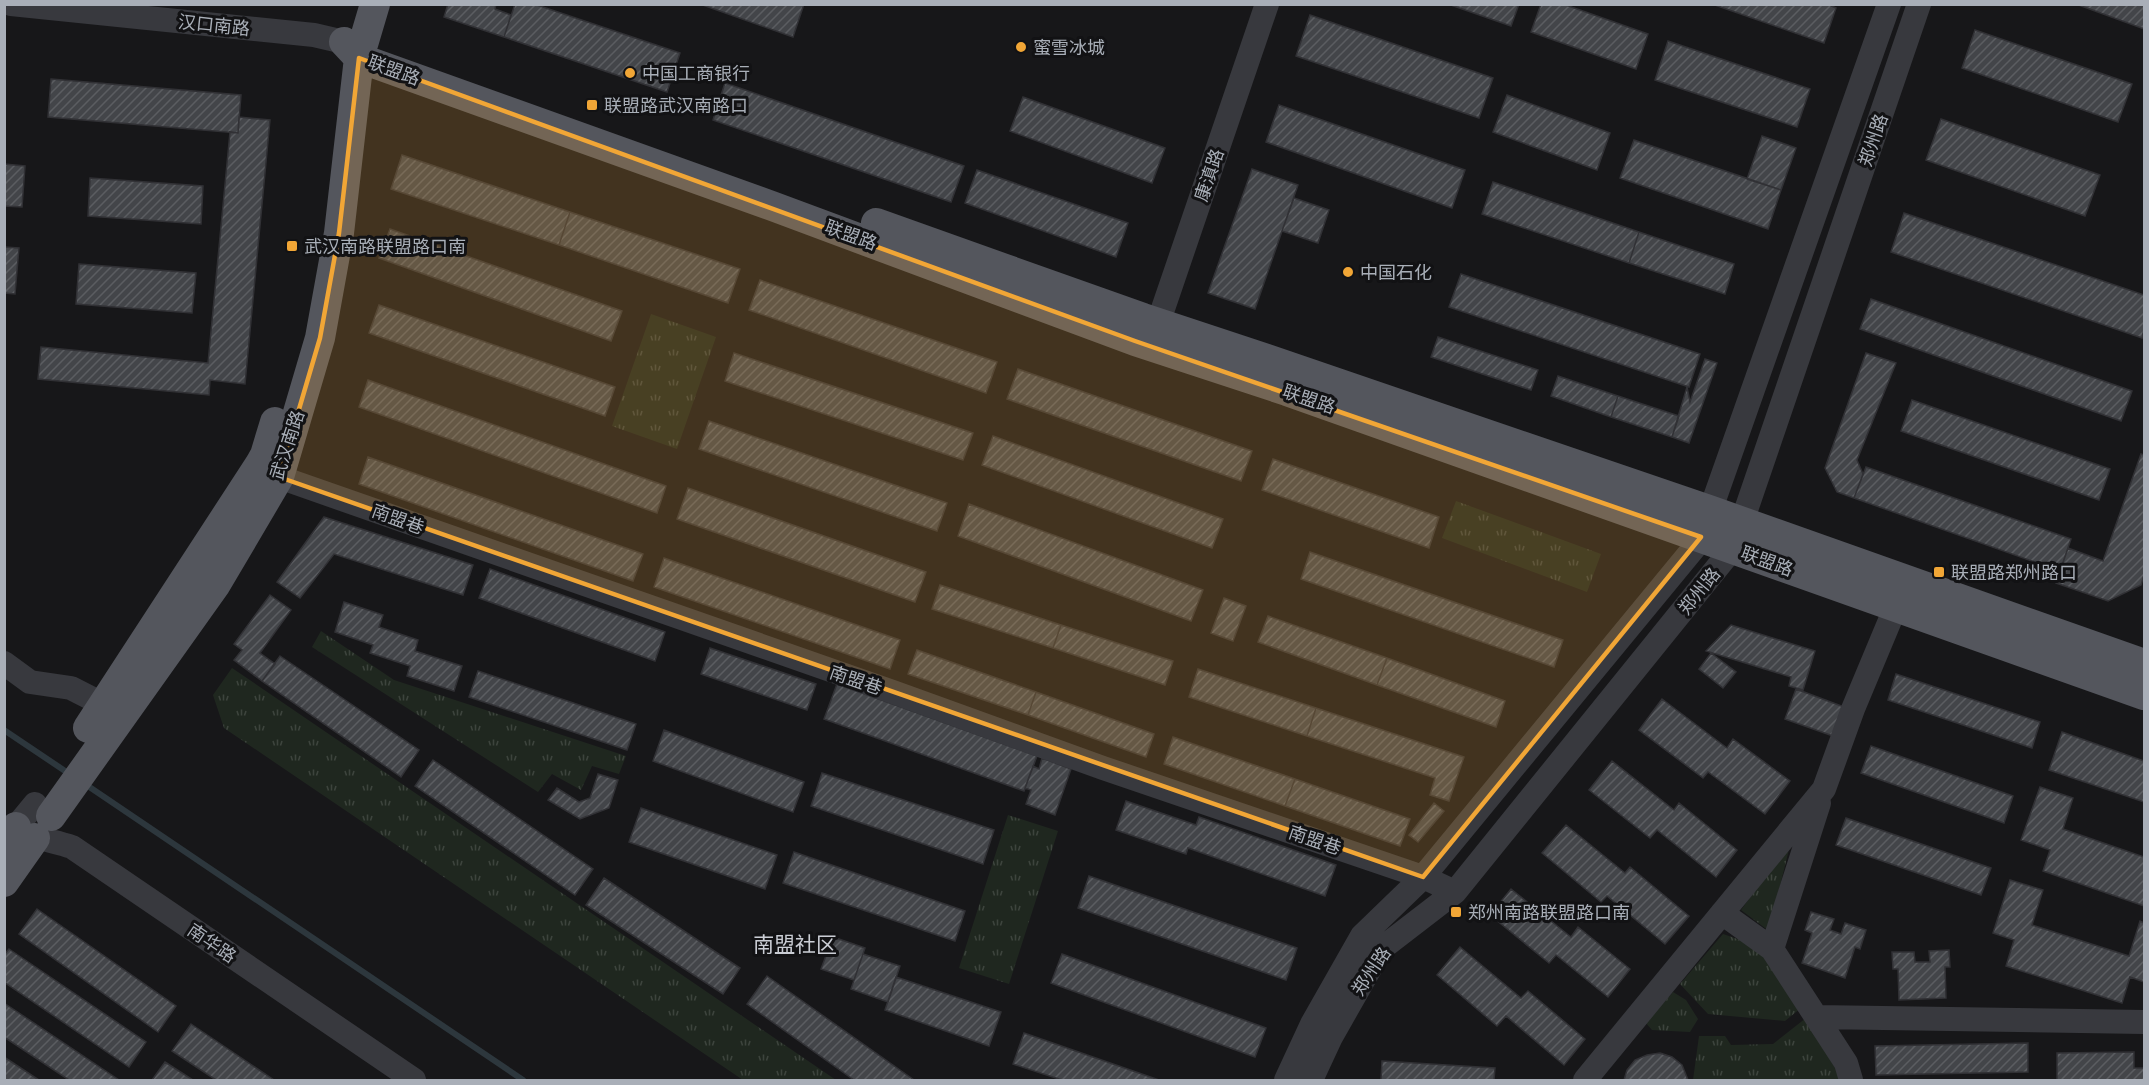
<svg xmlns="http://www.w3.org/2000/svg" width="2149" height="1085" viewBox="0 0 2149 1085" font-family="Inter,'Noto Sans SC',sans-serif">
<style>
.grass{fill:url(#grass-tufts)}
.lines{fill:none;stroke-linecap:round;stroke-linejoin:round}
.stream{stroke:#2d373d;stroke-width:6}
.building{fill:url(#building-hatch);stroke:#313135;stroke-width:1.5}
.minor{stroke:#38393e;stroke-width:24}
.major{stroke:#54565d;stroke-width:30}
.marked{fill:#f1a636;fill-opacity:0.2;stroke:#f1a636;stroke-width:4.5;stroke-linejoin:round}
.poi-dot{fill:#f1a636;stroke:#121214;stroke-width:2}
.labels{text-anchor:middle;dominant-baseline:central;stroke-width:6;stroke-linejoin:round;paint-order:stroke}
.street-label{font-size:18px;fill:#a9afb8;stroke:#121214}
.poi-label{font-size:18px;fill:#a9afb8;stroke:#121214;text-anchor:start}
.quarter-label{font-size:21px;fill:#cacdd4;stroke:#121214}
</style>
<defs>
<pattern id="grass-tufts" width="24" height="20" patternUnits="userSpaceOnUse" patternTransform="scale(1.5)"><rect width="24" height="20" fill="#1f271f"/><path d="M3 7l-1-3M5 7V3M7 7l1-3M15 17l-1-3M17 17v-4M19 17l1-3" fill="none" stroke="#3d443d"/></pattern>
<pattern id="building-hatch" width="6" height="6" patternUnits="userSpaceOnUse" patternTransform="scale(1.5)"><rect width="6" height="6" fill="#434549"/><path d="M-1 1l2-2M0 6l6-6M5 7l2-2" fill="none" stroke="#5b5d61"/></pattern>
</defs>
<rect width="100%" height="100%" fill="#171719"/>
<path class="grass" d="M651,314L716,337L677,449L612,426Z
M1456,501L1601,554L1587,592L1442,538Z
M321,631L394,680L626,756L619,774L592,766L581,790L552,774L538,792L312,647Z
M232,668L836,1080H743L224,728L213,695Z
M1008,815L1058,831L1009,984L959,968Z
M1791,841L1769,931L1741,910Z
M1723,934L1752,944L1767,958L1801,1008L1785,1021L1708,1014L1680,984Z
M1673,992L1686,1000L1698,1019L1690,1032L1652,1030L1646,1023Z
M1806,1018L1842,1080H1693L1699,1036H1725L1731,1045L1773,1044Z"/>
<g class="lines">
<path class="stream" d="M4,730L71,775
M85,784L523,1080"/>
</g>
<path class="building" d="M448,4H496L495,9L511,15L504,37L444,17Z
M515,4H534L680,53L667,92L504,37Z
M700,4H804L793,37Z
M1448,4H1519L1511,26Z
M1541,4H1563L1648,34L1636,69L1531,32Z
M1712,4H1827L1836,8L1824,43Z
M2076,4H2144V29Z
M1310,15L1493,78L1479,118L1296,56Z
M1975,30L2132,84L2118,122L1962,68Z
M1668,41L1810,89L1797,127L1655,80Z
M51,79L241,95L238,133L48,117Z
M725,83L964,166L951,202L713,120Z
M1507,95L1610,133L1597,170L1493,132Z
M1023,97L1165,148L1152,183L1010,131Z
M1279,105L1465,170L1452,208L1266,142Z
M239,117L270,120L245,384L210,380L209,395L38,379L41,347L208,363L230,132L238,133Z
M1941,119L2100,175L2085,216L1926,160Z
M1762,136L1796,148L1781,190L1747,179Z
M1634,140L1781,190L1768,229L1620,178Z
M402,155L570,212L559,245L391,189Z
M4,164L25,166L22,207L4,206Z
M1252,169L1298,185L1255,309L1208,293Z
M977,170L1128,223L1116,257L965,203Z
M90,178L203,186L201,224L88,216Z
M1493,182L1639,232L1629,263L1482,214Z
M1294,198L1329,210L1318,243L1282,231Z
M570,212L740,269L728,303L559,245Z
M1904,213L2144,295V330L2142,338L1891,252Z
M390,229L622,311L611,341L379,258Z
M1639,232L1734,264L1725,294L1629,263Z
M4,247L19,248L15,294L4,293Z
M79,264L196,273L192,313L76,304Z
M1461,274L1700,354L1689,387L1449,307Z
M760,280L997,362L986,393L749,310Z
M1871,299L2132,391L2121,421L1860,329Z
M379,305L615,387L605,416L369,333Z
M1438,337L1538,370L1531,390L1431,357Z
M734,353L973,433L963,460L725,381Z
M1866,353L1896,363L1857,460L1863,474L1854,498L1837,492L1825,468Z
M1705,359L1717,363L1689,443L1672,437L1687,387L1690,402Z
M1018,369L1252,451L1241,481L1007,399Z
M1558,376L1618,396L1611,417L1551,396Z
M368,380L666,486L657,513L359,407Z
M1618,396L1679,416L1672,437L1611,417Z
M1912,400L2110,469L2099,500L1901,431Z
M709,421L947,503L937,531L699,449Z
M993,436L1223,519L1212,548L982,465Z
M2141,454L2144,455V575L2141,585L2108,601L2056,583L2068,548L2103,561Z
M368,457L643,554L633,581L359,484Z
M1273,459L1439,517L1429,548L1262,490Z
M1866,467L2071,539L2060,571L1854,498Z
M688,488L926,572L915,602L677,519Z
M969,504L1203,590L1191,621L958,536Z
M324,517L473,565L463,595L334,554L300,598L277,582Z
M1310,552L1563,640L1554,667L1301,579Z
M664,558L900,640L890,669L654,587Z
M490,569L665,632L655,661L479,598Z
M940,585L1061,625L1053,648L932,609Z
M270,595L291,610L260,653L275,664L262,681L234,660L242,650L234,644Z
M1224,598L1246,606L1233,641L1211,633Z
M344,602L383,615L379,627L418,640L415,651L462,666L454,691L407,676L410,666L370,653L373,645L335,632Z
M1268,616L1387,658L1377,685L1258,642Z
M1061,625L1173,661L1165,685L1053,648Z
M1731,625L1815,651L1803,690L1789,686L1791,677L1706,651Z
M710,648L816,684L807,710L701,674Z
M917,650L1036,692L1028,715L908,674Z
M1711,653L1736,672L1723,688L1699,669Z
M280,656L419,750L401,777L262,681Z
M1387,658L1505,701L1496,727L1377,685Z
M1198,669L1316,708L1307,736L1189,697Z
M478,671L636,724L627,750L469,697Z
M1896,674L2040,722L2032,748L1888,700Z
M837,684L1037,756L1024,791L824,719Z
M1796,689L1844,707L1833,736L1785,719Z
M1036,692L1154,734L1146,757L1028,715Z
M1662,699L1727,748L1733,739L1790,781L1765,814L1708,772L1703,778L1639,730Z
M1316,708L1464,757L1449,801L1430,795L1435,778L1307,736Z
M664,730L804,782L793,812L653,761Z
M2062,732L2144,761V802L2049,770Z
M1173,737L1295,779L1285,806L1164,764Z
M1871,746L2013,796L2004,823L1861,773Z
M1042,758L1071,769L1055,815L1026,804L1031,790L1025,788L1033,766L1039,769Z
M433,760L593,869L575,895L415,786Z
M1612,761L1674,810L1679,803L1737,850L1716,877L1657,830L1650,838L1589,790Z
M822,773L994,830L983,864L811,806Z
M598,774L618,780L609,808L580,819L548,800L557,788L579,802L590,798Z
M1295,779L1410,819L1400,846L1285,806Z
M2040,787L2073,798L2063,829L2144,857V906L2043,871L2050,850L2021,840Z
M1126,801L1196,825L1199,817L1336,865L1325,896L1188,848L1186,854L1116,830Z
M1434,803L1444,811L1418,842L1409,835Z
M641,808L777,855L765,889L629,842Z
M1846,818L1991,868L1981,895L1836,845Z
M1566,825L1625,873L1630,867L1689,916L1665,944L1607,896L1601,902L1542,853Z
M794,852L965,911L955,941L783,883Z
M1089,876L1297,948L1286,980L1078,908Z
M604,878L740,968L723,994L586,905Z
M2010,880L2043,890L2032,925L2129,956L2140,921L2144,923V982L2130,977L2122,1003L2006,966L2014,940L1993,933Z
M1511,889L1571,937L1578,927L1630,969L1608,997L1556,955L1549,963L1490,915Z
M37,909L176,1006L158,1032L19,934Z
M1811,912L1834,919L1830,930L1841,934L1845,923L1866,930L1860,949L1855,947L1845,978L1802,963L1812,933L1805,930Z
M833,937L865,948L854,980L821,969Z
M1460,947L1521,998L1528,991L1585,1039L1564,1065L1506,1016L1497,1026L1437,975Z
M9,949L146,1042L129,1067L4,982V955Z
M1949,950L1950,967H1945L1946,998L1899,1000L1898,969H1893L1892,952H1914L1915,962H1930L1929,951Z
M863,954L900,966L888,1002L851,989Z
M1062,954L1266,1028L1255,1057L1051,983Z
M767,976L914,1080H854L747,1004Z
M896,977L1001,1012L989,1046L885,1010Z
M4,1003L119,1080H69L4,1037Z
M191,1024L274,1080H216L172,1051Z
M1024,1033L1159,1080H1062L1013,1064Z
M2028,1043V1072L1876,1075L1875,1046Z
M2134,1052V1068H2144V1080H2057V1053Z
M1660,1053L1672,1057L1682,1065L1688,1080H1624L1627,1070L1635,1060L1647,1055Z
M4,1057L39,1080H4Z
M1382,1061L1495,1068L1494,1080H1381Z
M165,1062L193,1080H152Z"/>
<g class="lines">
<path class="minor" d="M11,4L314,35L344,42
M1153,338L1267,4
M265,468L279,477L893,692L1103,768L1423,877L1455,892
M4,663L30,682L71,688L120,713
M16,827L35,804
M19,829C37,840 52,840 72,847L414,1080
M1722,913L1772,949L1846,1063L1851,1080
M1772,949L1819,803
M1816,1017L2144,1022
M1286,1080L1312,1024L1362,936L1423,877L1694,548L1701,537L1889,4
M1311,1080L1331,1037L1381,949L1455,892L1733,548L1919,4
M1585,1080L1824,789L1853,709L1891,618L1893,606"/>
<path class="major" d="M344,42L359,58L772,206L1135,341L1287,391L2144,695
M876,223L1143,318L1267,359L1709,510L2144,664
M88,728L260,464L265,455L275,422
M51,816L216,584L279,477L320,338L339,233L359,58L375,4
M4,844L16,827
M4,882L35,838"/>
</g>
<path class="marked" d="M359,58L1135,341L1701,537L1423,877L279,477L320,338L339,233Z"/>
<g class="poi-dot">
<circle cx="1021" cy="47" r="6"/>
<circle cx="630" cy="73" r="6"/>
<rect x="586" y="99" width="12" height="12" rx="3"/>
<rect x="286" y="240" width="12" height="12" rx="3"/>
<circle cx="1348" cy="272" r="6"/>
<rect x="1933" y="566" width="12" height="12" rx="3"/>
<rect x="1450" y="906" width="12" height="12" rx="3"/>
</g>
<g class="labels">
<g class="street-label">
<text transform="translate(214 25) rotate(6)">汉口南路</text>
<text transform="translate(394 70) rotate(20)">联盟路</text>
<text transform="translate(1873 140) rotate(-71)">郑州路</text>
<text transform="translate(1209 175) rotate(-71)">康滇路</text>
<text transform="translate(851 235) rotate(20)">联盟路</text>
<text transform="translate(1309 399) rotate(19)">联盟路</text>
<text transform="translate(287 445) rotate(-72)">武汉南路</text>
<text transform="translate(398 519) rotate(20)">南盟巷</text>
<text transform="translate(1767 561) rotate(20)">联盟路</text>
<text transform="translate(1699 591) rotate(-51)">郑州路</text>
<text transform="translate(856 680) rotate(19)">南盟巷</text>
<text transform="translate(1315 840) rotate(19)">南盟巷</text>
<text transform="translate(212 943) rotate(34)">南华路</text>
<text transform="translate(1371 971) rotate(-56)">郑州路</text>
</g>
<g class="poi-label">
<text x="1033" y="47">蜜雪冰城</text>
<text x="642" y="73">中国工商银行</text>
<text x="604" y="105">联盟路武汉南路口</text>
<text x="304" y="246">武汉南路联盟路口南</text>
<text x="1360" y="272">中国石化</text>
<text x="1951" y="572">联盟路郑州路口</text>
<text x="1468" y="912">郑州南路联盟路口南</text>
</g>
<g class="quarter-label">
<text x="795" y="944">南盟社区</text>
</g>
</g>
<rect width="2149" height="1085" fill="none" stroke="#a9afb8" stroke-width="12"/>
</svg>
